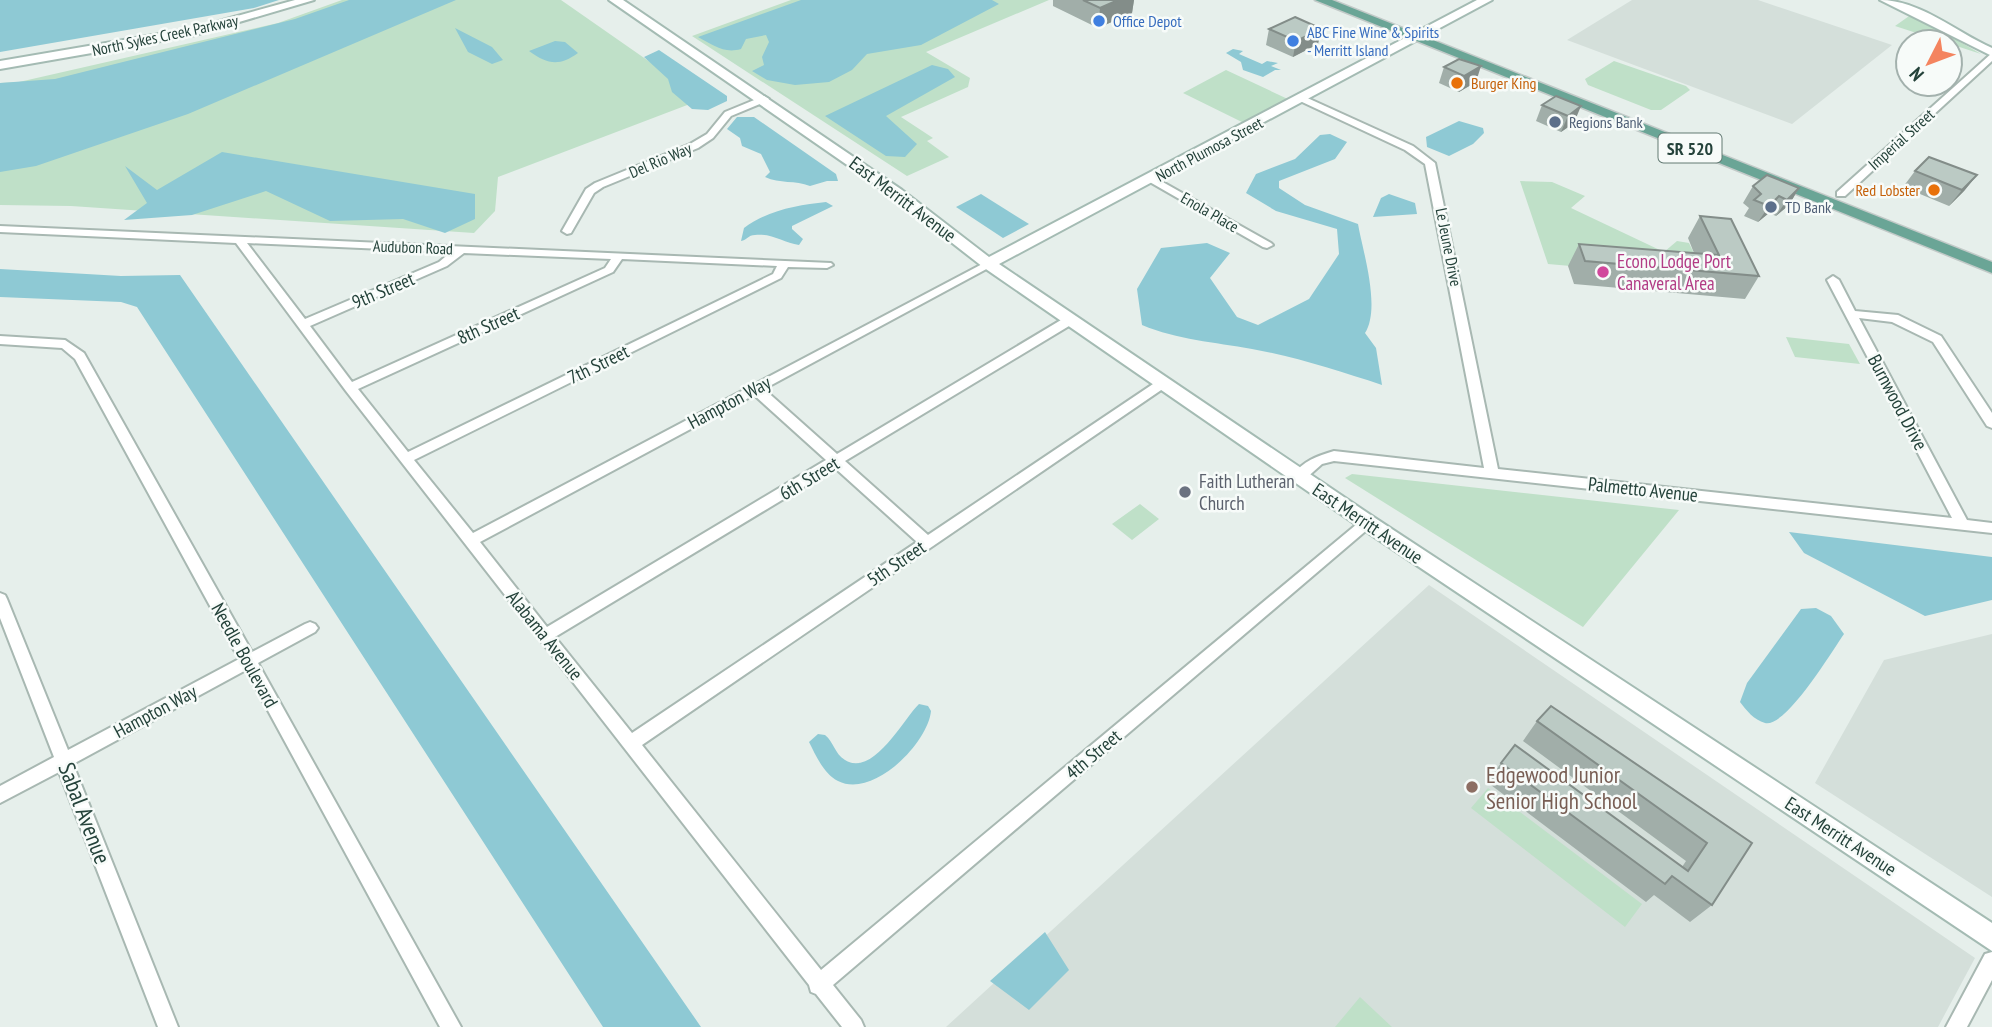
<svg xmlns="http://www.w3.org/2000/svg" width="1992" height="1027" viewBox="0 0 1992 1027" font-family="'PT Sans Narrow',sans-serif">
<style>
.built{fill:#d4dfda}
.green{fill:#bfe0c8}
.water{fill:#8ec9d4}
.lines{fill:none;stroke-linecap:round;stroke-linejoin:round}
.street-casing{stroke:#a8b8b2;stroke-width:4}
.secondary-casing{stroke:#a4bbb3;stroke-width:4}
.primary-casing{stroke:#c2cac8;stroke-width:3}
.street{fill:#fff;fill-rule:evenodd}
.secondary{fill:#fff;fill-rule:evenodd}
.primary{fill:#6aa596;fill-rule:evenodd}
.wall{fill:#a1aea9}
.shaded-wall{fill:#838d89}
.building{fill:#bbcac4;stroke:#838d89;stroke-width:2}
.shop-dot{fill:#3f7fe0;stroke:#f7fbf9;stroke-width:2.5}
.food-dot{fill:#e8710a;stroke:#f7fbf9;stroke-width:2.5}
.service-dot{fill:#5c6f8a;stroke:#f7fbf9;stroke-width:2.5}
.hotel-dot{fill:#d1479c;stroke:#f7fbf9;stroke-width:2.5}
.worship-dot{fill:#6b7280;stroke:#f7fbf9;stroke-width:2.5}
.education-dot{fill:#8d6e63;stroke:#f7fbf9;stroke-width:2.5}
.labels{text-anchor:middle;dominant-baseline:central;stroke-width:5;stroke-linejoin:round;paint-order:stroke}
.far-shop-label{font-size:16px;fill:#366cbe;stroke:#f7fbf9;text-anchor:start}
.far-street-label{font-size:16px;fill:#24423a;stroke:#f7fbf9}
.far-food-label{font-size:16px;fill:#c56008;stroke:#f7fbf9;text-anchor:start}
.far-service-label{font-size:16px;fill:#4e5e75;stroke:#f7fbf9;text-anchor:start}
.shield{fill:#f7fbf9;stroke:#637a73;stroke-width:2}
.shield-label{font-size:18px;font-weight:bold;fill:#24423a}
.street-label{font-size:19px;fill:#24423a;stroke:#f7fbf9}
.hotel-label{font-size:19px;fill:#b23c85;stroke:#f7fbf9;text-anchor:start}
.worship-label{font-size:19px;fill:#5b616d;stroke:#f7fbf9;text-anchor:start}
.near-education-label{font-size:23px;fill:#785e54;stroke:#f7fbf9;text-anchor:start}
.near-street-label{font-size:23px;fill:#24423a;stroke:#f7fbf9}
</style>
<rect width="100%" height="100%" fill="#e6efeb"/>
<path class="built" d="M1632,0H1758L1892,45L1792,124L1567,40Z
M1429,585L1975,958L1938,1027H946Z
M1992,634V897L1815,783L1884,660Z"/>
<path class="green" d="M342,0H561L703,99L498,177L495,211L474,233L71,206L0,205V83L19,82L278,23Z
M791,0H1049L926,52L970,78L968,87L901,117L933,138L927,141L949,157L907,176L692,36Z
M1912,14L1981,54L1895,26Z
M1614,61L1686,86L1690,90L1661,110H1651L1588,85L1585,79Z
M1226,70L1292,101L1248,125L1183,93Z
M1520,181L1552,182L1585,196L1571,208L1664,252L1677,241L1689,243L1706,278L1548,264Z
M1786,337L1849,344L1860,364L1795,357Z
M1352,474L1679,510L1583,627L1345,478Z
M1140,504L1159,519L1132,540L1112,524Z
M1488,788L1642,904L1625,927L1471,808Z
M1360,997L1392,1027H1335Z"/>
<path class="water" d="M0,0H279L254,8L0,52Z
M349,0H456L188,114L36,166L0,172V83L55,79L295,19Z
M801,0H992L999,4L921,45L867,54L852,70L829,82L795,85L767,80L752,71L764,65L762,57L769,42L766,35L746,39L741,49C724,54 713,45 698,37Z
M455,28L492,47L503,60L492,64L468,52Z
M555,41L565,42L578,53C559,67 547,64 529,51Z
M1233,49L1243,51L1239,54L1262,64L1267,61L1278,63L1271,66L1281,70H1275L1263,77L1243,70L1241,62L1226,53Z
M659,50L727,96V101L708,110L692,109L672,92L668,79L644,57Z
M932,65L948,69L955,77L886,116L917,144L905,157L886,156L825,116Z
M737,117H754L836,174L838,181H827L810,186C795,180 780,184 765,177L770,172L761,154L742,146L740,138L727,129Z
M1459,121L1483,128L1484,133L1473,144L1449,156L1427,147L1426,137Z
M1330,134L1347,142L1335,159L1279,181V188L1305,205L1358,224C1363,252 1381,308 1365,333L1376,348L1382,385C1339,371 1296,357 1252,349C1214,342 1178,340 1142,325L1137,289L1161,248L1207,243L1230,253L1210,278L1237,317L1258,325L1309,299L1339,254L1337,229L1276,211L1246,193L1256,174L1295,159L1320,135Z
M222,152L475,194V219L445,233L403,219L330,221L266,191L192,215L124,220L147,203L125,166L157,190Z
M981,194L1029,224L1003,238L956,207Z
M1389,194L1415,203L1417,214L1373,217L1381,198Z
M826,202L833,206L792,226V229L803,239L799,245C784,243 772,233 755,235C748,235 747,240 741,241L744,228C768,210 798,205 826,202Z
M0,269L121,276L180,275L701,1027H603L137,307L121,302L0,297Z
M1789,532L1992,557V600L1925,616L1804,553Z
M1816,608L1831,616L1844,634C1832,651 1786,728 1765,723C1754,720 1746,710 1740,702L1747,683L1801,609Z
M919,704L928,706L931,711C928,743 873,799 838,781C824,774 816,756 809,742L818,734L825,735C834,742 834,753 845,760C873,778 904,718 919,704Z
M1045,932L1069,970L1029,1010L990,981Z"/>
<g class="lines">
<defs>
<path id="street" d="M1992,53V61L1845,196H1837V192Z
M764,96L769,99L767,101L731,116L713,138L698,148L603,187L594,193L571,233L567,234L562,231L586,189L595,183L690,144L707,134L725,112Z
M1303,96L1413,146L1435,163L1498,469L1952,518L1827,280L1833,276L1839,280L1855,311L1898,315L1941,336L1992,413V428L1987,426L1933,342L1892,322L1859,318L1967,520L1992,523V533L1334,461L1322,464L1304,480H1294L1292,476C1303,461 1317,456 1334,451L1484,468L1425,164L1405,150L1300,101V97Z
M1152,176L1271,243L1273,245L1267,248L1263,247L1148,181V177Z
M0,226L831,263L833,265L827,268L788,267L781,278L414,460L473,533L988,261L994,264L992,266L764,389L837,454L1066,317H1074V323L845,461L928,535L1159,380H1167L1169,383L1167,386L642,745L821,970L1363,519H1373L1375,523L833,985L861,1020L864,1027H842L816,994L811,992L809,985L346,391L236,243L0,232ZM247,243L451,252L439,262L305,319ZM464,253L611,259L605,268L352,382L310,326L447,266ZM622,259L777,266L773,274L408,452L358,389L613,272ZM754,395L826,460L547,627L480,542ZM835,468L917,542L632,733L555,637Z
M0,336L65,340L84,353L252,652L305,624L310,622L315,624L318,628L315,632L258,663L461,1027H440L246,670L73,764L178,1027H158L59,772L0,803V786L54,757L0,618V593L5,595L7,599L68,750L239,659L75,359L62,348L0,344Z
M1992,952V980L1967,1027H1946L1985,954Z"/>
<path id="secondary" d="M295,0H314L195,35L0,69V61L194,28Z
M609,0H623L902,190L989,257L1477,0H1492L999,264L1375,518L1992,923V951L1361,528L983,267L892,196Z
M1880,0C1920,0 1956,32 1992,48V56Z"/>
<path id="primary" d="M1315,0H1332L1992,262V273Z"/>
</defs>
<use href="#street" class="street-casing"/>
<use href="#secondary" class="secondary-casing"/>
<use href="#primary" class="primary-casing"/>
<use href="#street" class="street"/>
<use href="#secondary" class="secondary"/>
<use href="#primary" class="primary"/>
</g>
<path class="wall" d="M1053,0H1134L1132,13L1098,28L1053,6Z
M1269,29L1318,44L1293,57L1266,45Z
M1459,59L1476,82L1459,92L1439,83L1444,67Z
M1556,96L1574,123L1561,132L1536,121L1542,105Z
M1915,171L1977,175L1964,191L1949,206L1903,187Z
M1753,186L1799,188L1789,205L1776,216L1769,213L1758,222L1744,216L1749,208L1743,203Z
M1700,216L1759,276L1745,299L1574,284L1568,266L1579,244L1694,253L1688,238Z
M1537,721L1752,843L1712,905L1690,922L1654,895L1646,902L1487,782L1501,763L1682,867L1686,861L1523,741Z"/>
<path class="shaded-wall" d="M1118,0H1134L1132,13L1098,28L1100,8Z
M1322,29L1318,44L1293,57L1296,41Z
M1481,66L1476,82L1459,92L1464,76Z
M1581,106L1574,123L1561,132L1568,116Z
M1977,175L1964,191L1949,206L1962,190Z
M1799,188L1789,205L1776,216L1787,200Z
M1779,196L1769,213L1758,222L1769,206Z"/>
<path class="building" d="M1083,0H1118L1100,8Z
M1295,17L1322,29L1296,41L1269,29Z
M1459,59L1481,66L1464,76L1444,67Z
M1556,96L1581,106L1568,116L1542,105Z
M1929,157L1977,175L1962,190L1915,171Z
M1767,175L1799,188L1787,200L1779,196L1769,206L1754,200L1761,194L1753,186Z
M1700,216L1731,219L1759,276L1585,261L1579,244L1719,255Z
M1551,706L1752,843L1712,905L1672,876L1665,884L1501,763L1515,745L1688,871L1707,843L1537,721Z"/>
<g class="shop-dot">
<circle cx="1099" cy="21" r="7"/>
<circle cx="1293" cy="41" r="7"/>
</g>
<g class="food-dot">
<circle cx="1457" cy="83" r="7"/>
<circle cx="1934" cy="190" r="7"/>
</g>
<g class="service-dot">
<circle cx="1555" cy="122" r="7"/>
<circle cx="1771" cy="207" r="7"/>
</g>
<circle class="hotel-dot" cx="1603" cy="272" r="7"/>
<circle class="worship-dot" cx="1185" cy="492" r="7"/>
<circle class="education-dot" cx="1472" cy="787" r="7"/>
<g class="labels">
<g class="far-shop-label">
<text x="1113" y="21">Office Depot</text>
<text x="1307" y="32">ABC Fine Wine &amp; Spirits<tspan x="1307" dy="18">- Merritt Island</tspan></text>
</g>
<g class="far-street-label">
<text transform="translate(165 35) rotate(-12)">North Sykes Creek Parkway</text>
<text transform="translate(1901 139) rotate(-42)">Imperial Street</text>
<text transform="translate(1209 149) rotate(-28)">North Plumosa Street</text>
<text transform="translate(660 160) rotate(-23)">Del Rio Way</text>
<text transform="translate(1210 212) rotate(30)">Enola Place</text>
<text transform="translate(413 247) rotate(2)">Audubon Road</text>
<text transform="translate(1449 247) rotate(79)">Le Jeune Drive</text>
</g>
<g class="far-food-label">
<text x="1471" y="83">Burger King</text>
<text x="1920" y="190" text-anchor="end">Red Lobster</text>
</g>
<g class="far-service-label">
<text x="1569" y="122">Regions Bank</text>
<text x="1785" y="207">TD Bank</text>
</g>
<rect class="shield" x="1658.5" y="133.5" width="63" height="29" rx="5"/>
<g class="shield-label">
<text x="1690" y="148">SR 520</text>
</g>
<g class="street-label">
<text transform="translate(903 199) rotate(37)">East Merritt Avenue</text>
<text transform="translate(383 290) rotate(-23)">9th Street</text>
<text transform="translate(488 325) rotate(-24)">8th Street</text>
<text transform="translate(598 364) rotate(-26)">7th Street</text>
<text transform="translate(729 402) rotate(-28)">Hampton Way</text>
<text transform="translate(1898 402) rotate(62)">Burnwood Drive</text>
<text transform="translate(809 478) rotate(-31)">6th Street</text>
<text transform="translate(1643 489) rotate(6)">Palmetto Avenue</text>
<text transform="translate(1368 523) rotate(34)">East Merritt Avenue</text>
<text transform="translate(896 563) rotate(-34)">5th Street</text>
<text transform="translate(545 635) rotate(51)">Alabama Avenue</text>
<text transform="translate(245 655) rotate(61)">Needle Boulevard</text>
<text transform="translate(155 711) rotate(-28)">Hampton Way</text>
<text transform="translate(1093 754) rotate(-40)">4th Street</text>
<text transform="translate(1841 836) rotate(33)">East Merritt Avenue</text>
</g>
<g class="hotel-label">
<text x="1617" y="261">Econo Lodge Port<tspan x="1617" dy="22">Canaveral Area</tspan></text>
</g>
<g class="worship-label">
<text x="1199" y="481">Faith Lutheran<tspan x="1199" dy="22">Church</tspan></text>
</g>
<g class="near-education-label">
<text x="1486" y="774">Edgewood Junior<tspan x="1486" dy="26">Senior High School</tspan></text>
</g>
<g class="near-street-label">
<text transform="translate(85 813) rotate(69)">Sabal Avenue</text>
</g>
</g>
<g transform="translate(1929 63) rotate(228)"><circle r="33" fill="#f7fbf9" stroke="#a3b1ad" stroke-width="2"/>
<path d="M0-5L12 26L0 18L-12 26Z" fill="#f4845f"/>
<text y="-10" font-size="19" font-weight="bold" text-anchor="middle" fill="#24423a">N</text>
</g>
</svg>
